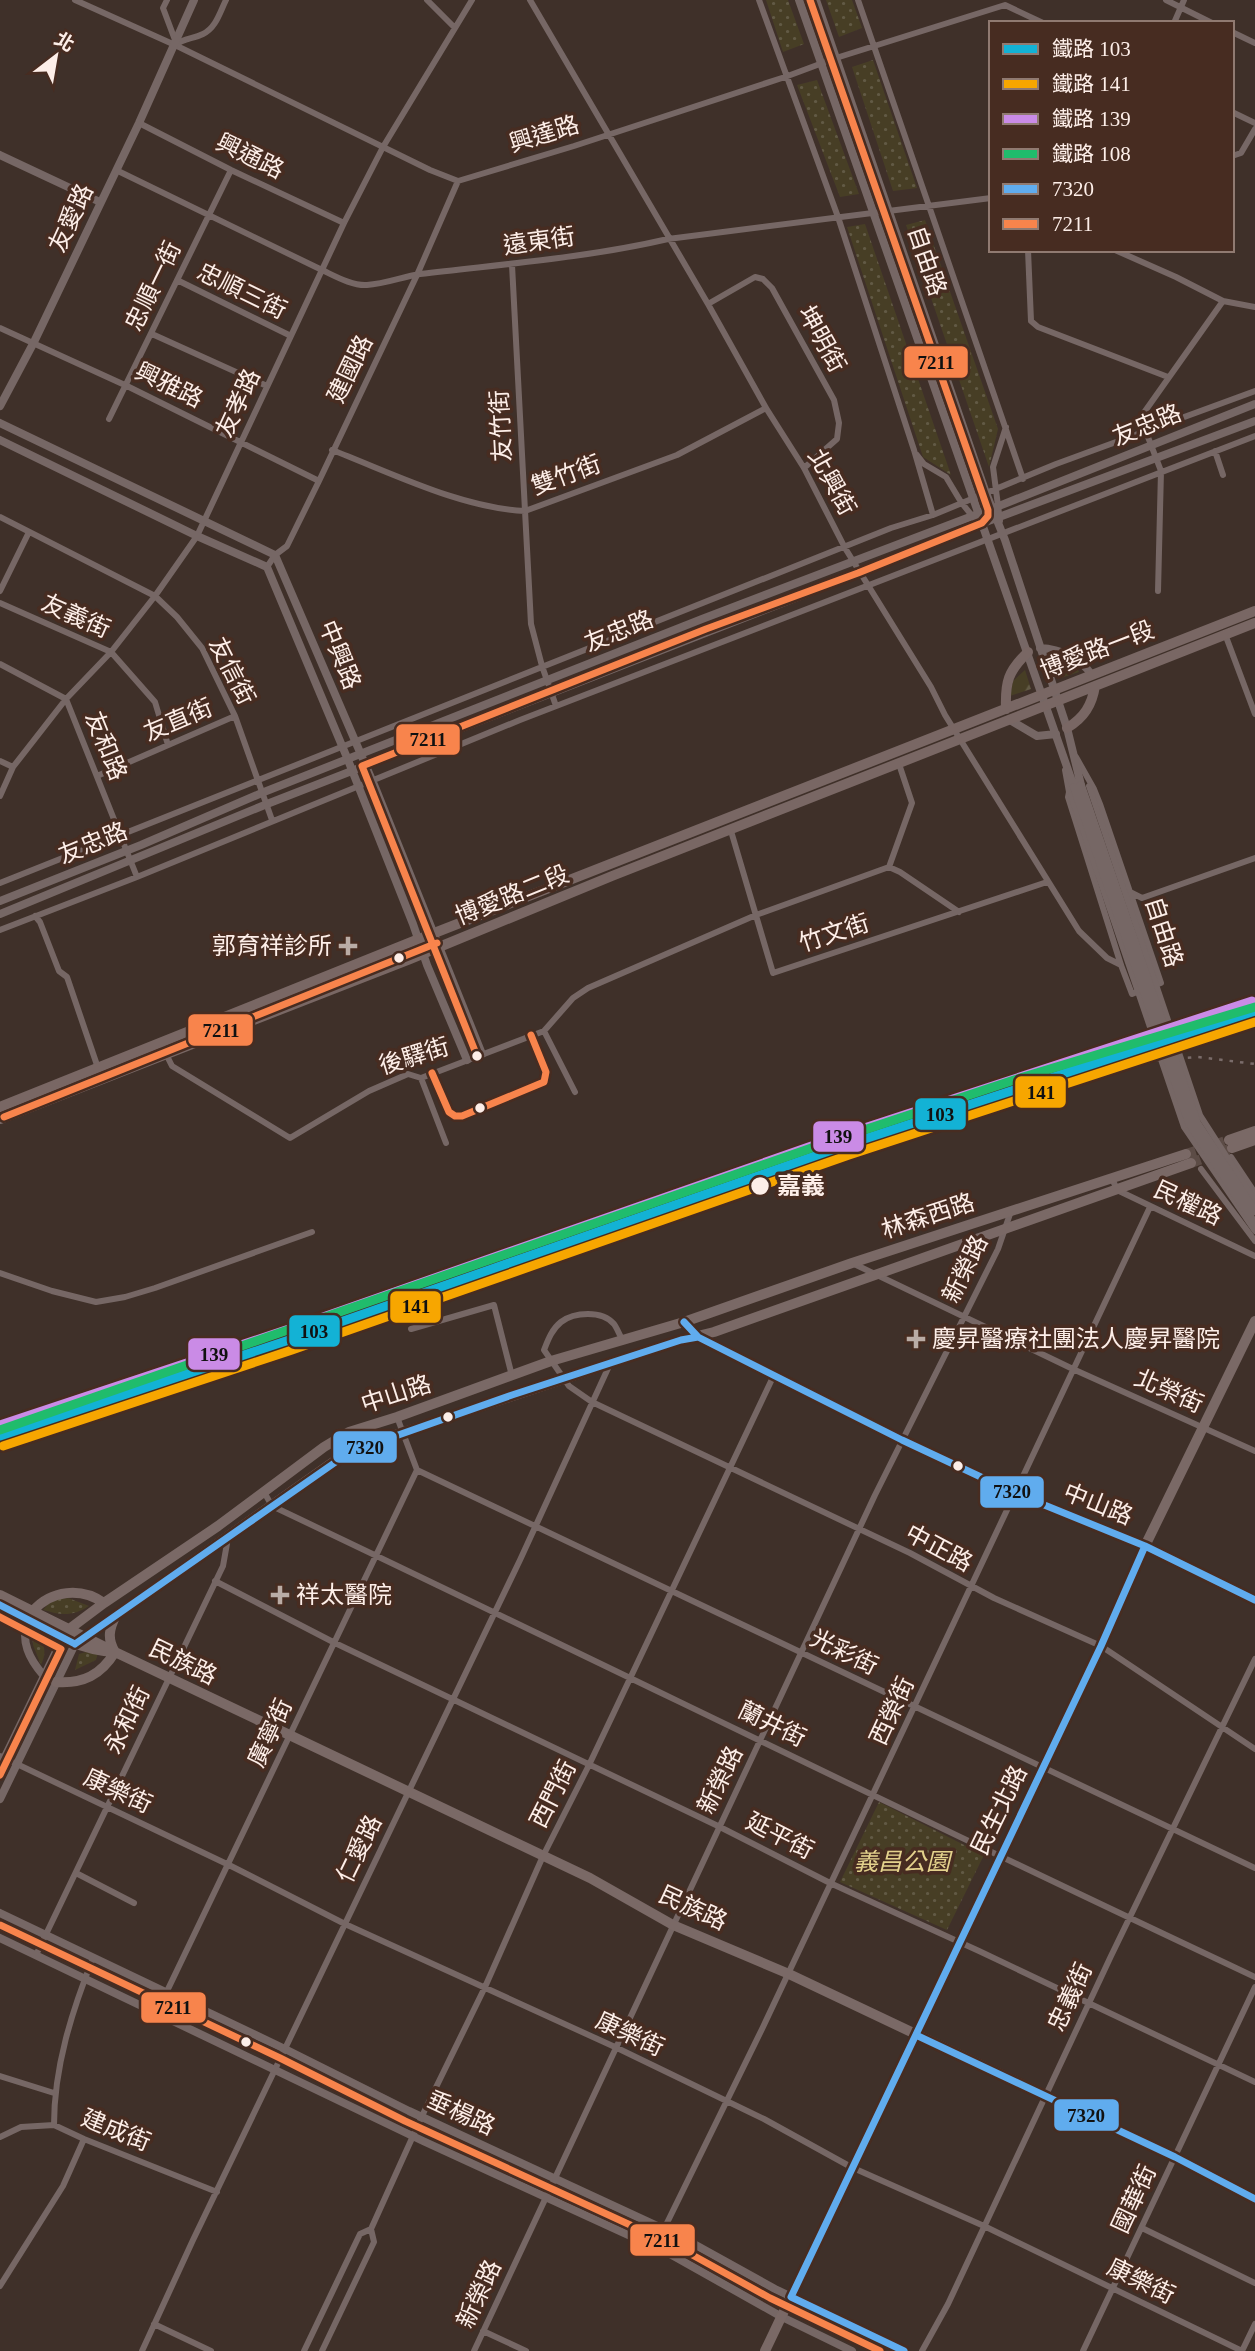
<svg xmlns="http://www.w3.org/2000/svg" width="1255" height="2351" viewBox="0 0 1255 2351" font-family="'Times New Roman','Noto Sans TC',serif">
<style>
.grass{fill:url(#grass-dots)}
.forest{fill:url(#forest-firs)}
.lines{fill:none;stroke-linecap:round;stroke-linejoin:round}
.secondary-tunnel{stroke:#5c4c46;stroke-width:10;stroke-dasharray:10 5;stroke-linecap:butt}
.minor{stroke:#766765;stroke-width:6}
.tertiary{stroke:#766765;stroke-width:8}
.secondary{stroke:#7a6966;stroke-width:10}
.primary{stroke:#796764;stroke-width:10}
.rail{stroke:#7a6c6a;stroke-width:2.5;stroke-dasharray:3.5 7;stroke-linecap:butt}
.minor-bridge{stroke:#766765;stroke-width:6}
.tertiary-bridge{stroke:#766765;stroke-width:8}
.bus-1-casing{stroke:#472c21;stroke-width:12}
.bus-2-casing{stroke:#472c21;stroke-width:12}
.bus-1{stroke:#60acee;stroke-width:7}
.bus-2{stroke:#f8844c;stroke-width:7}
.rail-1-casing{stroke:#472c21;stroke-width:14}
.rail-2-casing{stroke:#472c21;stroke-width:14}
.rail-3-casing{stroke:#472c21;stroke-width:14}
.rail-4-casing{stroke:#472c21;stroke-width:14}
.rail-1{stroke:#13b2d5;stroke-width:9}
.rail-2{stroke:#f7a600;stroke-width:9}
.rail-3{stroke:#ca8be6;stroke-width:9}
.rail-4{stroke:#20bc6c;stroke-width:9}
.poi-dot{fill:#baaca5;stroke:#472c21;stroke-width:2.5}
.bus-dot{fill:#fdeee8;stroke:#472c21;stroke-width:2.5}
.labels{text-anchor:middle;dominant-baseline:central;stroke-width:7;stroke-linejoin:round;paint-order:stroke}
.street-label{font-size:24px;fill:#fdeee8;stroke:#472c21}
.poi-label{font-size:24px;fill:#fdeee8;stroke:#472c21;text-anchor:start}
.stop-label{font-size:24px;font-weight:bold;fill:#fdeee8;stroke:#472c21;text-anchor:start}
.park-label{font-size:24px;font-style:italic;fill:#e4d28d;stroke:#472c21}
.line-badge{stroke:#472c21;stroke-width:2.5}
.pale-badge-label{font-size:19px;text-anchor:middle;font-weight:bold;fill:#111}
</style>
<defs>
<pattern id="grass-dots" width="8" height="8" patternUnits="userSpaceOnUse" patternTransform="scale(1.75)"><rect width="8" height="8" fill="#473e25"/><path d="M2 2h.1M6 6h.1" fill="none" stroke="#625a45" stroke-width="1.8" stroke-linecap="round"/></pattern>
<pattern id="forest-firs" width="22" height="20" patternUnits="userSpaceOnUse" patternTransform="scale(1.75)"><rect width="22" height="20" fill="#473e25"/><path d="M5 1l3.5 6h-7zM16 11l3.5 6h-7z" fill="#625a45"/></pattern>
</defs>
<rect width="100%" height="100%" fill="#3f3029"/>
<path class="grass" d="M766,0H788L804,44L783,52Z
M826,0H852L862,28L839,37Z
M873,60L917,188L893,191L852,67Z
M817,80L859,194L840,197L797,85Z
M925,220L998,429L989,467L906,225Z
M865,224L951,475L923,457L847,227Z
M68,1598L89,1606C72,1617 61,1615 43,1610L52,1600Z
M32,1631C44,1641 48,1650 41,1665L33,1645Z
M86,1652L98,1653L96,1660L75,1670L79,1654Z
M879,1802L984,1855L947,1930L840,1882Z"/>
<path class="forest" d="M1051,655C1064,657 1074,659 1079,672L1061,678Z
M1025,670L1031,689L1010,696L1013,681Z"/>
<g class="lines">
<path class="secondary-tunnel" d="M1186,1154L1229,1140
M1191,1163L1232,1148"/>
<path class="minor" d="M75,0L175,45L430,170L458,181L574,146L785,77L836,58L1005,5L1043,23
M167,0L163,8L175,40
M427,0L454,27
M530,0L708,304L766,408L804,468L845,548L931,687L945,715L1079,931L1107,958L1121,965
M759,0L838,217L914,450L933,515
M858,0L1023,479
M1166,0L1212,23
M1174,23L1184,0
M1232,32L1255,43
M175,45C184,38 193,39 203,34C216,28 220,12 226,0
M1232,112L1255,123
M139,123L231,170L344,223
M1232,156L1241,153L1255,129
M116,170L322,270C335,276 352,286 367,285C385,284 402,277 420,274C503,264 586,258 668,239L991,198
M1028,250L1031,321L1038,327L1168,377
M1115,250L1176,277L1223,301L1255,307
M512,265L531,624L542,666L556,706
M177,280L291,336
M708,304L755,277L763,279L772,288L834,400L839,423L837,439L804,468
M0,328L127,386L319,481
M152,334L267,386
M109,419L231,170
M332,450C392,473 461,508 525,511L677,455L766,408
M1215,451L1223,475
M917,455L924,464L946,477L961,502L981,527
M0,517L155,596L177,617L202,648L235,716L272,820
M1000,521L993,467L1006,427
M267,567L275,555L287,546L319,481L417,275L458,181
M0,591L29,532
M1158,591L1161,471L1143,424V414L1223,301
M0,603L111,652L155,702L168,745
M1225,634L1255,714
M0,664L66,699L137,877
M1076,757L1094,789L1100,804L1161,983L1152,986
M0,761L13,767
M1065,770L1069,792L1068,797L1121,965L1132,994L1142,990
M97,776L235,716
M0,796L13,767L66,699L111,652L155,596L197,536L344,223L383,147L472,0
M731,831L773,973L1047,882
M889,867L912,803L899,764
M0,883L891,528L933,515L1056,464L1255,391
M1130,892L1142,898L1255,858
M35,916L40,922L59,971L67,977L98,1068
M0,930L137,877L520,720L1255,436
M544,1031L575,1092
M161,1044L172,1066L290,1138L369,1091L408,1074L421,1078L544,1031L573,998L588,988L756,915L889,867L900,872L959,912
M421,1078L446,1143
M1231,1157L1255,1193
M1201,1169L1255,1241
M1112,1178L1117,1190L1255,1256
M852,1263L1075,1370L1255,1451
M0,1273L52,1291L96,1302L125,1297L155,1288L312,1232
M411,1329L494,1305L512,1376
M622,1339C619,1334 617,1328 614,1324C602,1310 574,1312 561,1322C552,1329 548,1340 544,1350L569,1386L592,1402L910,1553L994,1598L1101,1646L1255,1749
M397,1417L417,1470
M417,1470L1255,1868
M264,1492L272,1506C600,1662 926,1823 1255,1977
M215,1581L335,1643L718,1826L830,1883L979,1951L1255,2082
M0,1611L13,1618L21,1619
M0,1756L229,1865L345,1924L615,2047L764,2119L851,2167L984,2226L1242,2351
M76,1873L134,1903
M36,1955L223,1566L228,1538
M157,2012L417,1470
M0,2076L54,2093
M54,2125C54,2067 72,2011 93,1958
M0,2137L21,2127L54,2125L84,2139L217,2192
M1142,2228L1255,2283
M664,2229L763,2027L1150,1207
M0,2286L63,2186L84,2139
M154,2324L211,2351
M483,2331L526,2351
M142,2351L193,2240L520,1560L610,1364
M304,2351L360,2234L371,2229
M322,2351L374,2242L371,2229L422,2116L485,1987L543,1856L589,1765L773,1377
M474,2351L875,1495L998,1249L1011,1211
M922,2351L948,2304L1111,1956L1255,1659
M1083,2351L1255,1987
M1242,2351L1255,2324"/>
<path class="tertiary" d="M799,0L1074,787
M816,0L986,493L1005,540L1067,728L1081,785
M0,155L100,202
M0,406L34,342L139,123L194,0
M0,423L275,555L375,787L482,1054
M0,440L197,536L267,567L348,760L413,924L427,965L467,1060
M1040,648C1061,649 1080,658 1092,675
M1010,720L1037,736L1056,734
M0,901L141,845L264,792L702,619L1004,504L1255,404
M0,914L267,804L852,576L959,532L1255,421
M684,1322L698,1337L902,1440L1015,1493L1145,1546L1255,1600
M28,1619C20,1641 29,1659 44,1676
M0,1767L64,1635
M0,1799L75,1644
M0,1913L285,2049L409,2111L683,2238L775,2289L904,2351
M0,1938L423,2141L670,2254L782,2317L852,2351"/>
<path class="secondary" d="M1229,1140L1255,1131
M1232,1148L1255,1140
M0,1595L115,1652C107,1639 109,1629 116,1615
M0,1605C36,1623 73,1651 115,1652L590,1878L673,1925L789,1974L1175,2157L1255,2199
M33,1611C51,1590 81,1587 104,1603
M68,1630L104,1603L218,1526L324,1447L349,1432L397,1417L551,1361L684,1322L852,1263L1186,1154
M75,1644L336,1460L359,1447L681,1340L714,1332L1191,1163
M56,1682C83,1684 101,1675 115,1652
M765,2351L1101,1646L1145,1546L1255,1321"/>
<path class="primary" d="M1006,709C1005,682 1008,671 1028,652
M1067,728C1084,718 1092,705 1095,686
M0,1107L419,939L1255,611
M0,1119L410,959L612,876L1255,623"/>
<path class="rail" d="M696,1206L1156,1060L1198,1057L1255,1064
M0,1424L54,1406L111,1383"/>
<path class="minor-bridge" d="M1089,786L1200,1115L1255,1201
M1071,795L1184,1127L1255,1231"/>
<path class="tertiary-bridge" d="M1081,785L1197,1123L1255,1211
M1074,787L1189,1123L1255,1224"/>
<defs>
<path id="bus-1" d="M684,1322L698,1337L902,1440L1015,1493L1145,1546L1255,1600
M0,1605L75,1644
M75,1644L350,1452L512,1395L681,1340L698,1337
M916,2035L1175,2157L1255,2199
M791,2297L1101,1646L1145,1546
M791,2297L904,2351"/>
<path id="bus-2" d="M477,1056L362,766L706,629L858,573L982,523L988,516V510L810,0
M432,1073L449,1112L455,1116H462L544,1082L546,1072L531,1035
M4,1117L437,943
M0,1617L61,1649L0,1775
M0,1925L280,2058L405,2121L678,2247L770,2298L880,2351"/>
</defs>
<use href="#bus-1" class="bus-1-casing"/>
<use href="#bus-2" class="bus-2-casing"/>
<use href="#bus-1" class="bus-1"/>
<use href="#bus-2" class="bus-2"/>
<defs>
<path id="rail-1" d="M0,1436L289,1340L846,1145L1255,1011"/>
<path id="rail-2" d="M3,1446L292,1350L849,1155L1255,1022"/>
<path id="rail-3" d="M0,1425L286,1330L843,1135L1252,1001"/>
<path id="rail-4" d="M0,1430L843,1137L1020,1078L1255,1007"/>
</defs>
<use href="#rail-1" class="rail-1-casing"/>
<use href="#rail-2" class="rail-2-casing"/>
<use href="#rail-3" class="rail-3-casing"/>
<use href="#rail-4" class="rail-4-casing"/>
<use href="#rail-1" class="rail-1"/>
<use href="#rail-2" class="rail-2"/>
<use href="#rail-3" class="rail-3"/>
<use href="#rail-4" class="rail-4"/>
</g>
<g class="poi-dot">
<path d="M344.5 935.5h7v7h7v7h-7v7h-7v-7h-7v-7h7z"/>
<path d="M912.5 1328.5h7v7h7v7h-7v7h-7v-7h-7v-7h7z"/>
<path d="M276.5 1584.5h7v7h7v7h-7v7h-7v-7h-7v-7h7z"/>
</g>
<g class="bus-dot">
<circle cx="399" cy="958" r="6"/>
<circle cx="477" cy="1056" r="6"/>
<circle cx="480" cy="1108" r="6"/>
<circle cx="760" cy="1186" r="10"/>
<circle cx="448" cy="1417" r="6"/>
<circle cx="958" cy="1466" r="6"/>
<circle cx="246" cy="2042" r="6"/>
</g>
<g class="labels">
<g class="street-label">
<text transform="translate(544 134) rotate(-17)">興達路</text>
<text transform="translate(250 156) rotate(26)">興通路</text>
<text transform="translate(71 218) rotate(-65)">友愛路</text>
<text transform="translate(539 241) rotate(-8)">遠東街</text>
<text transform="translate(927 261) rotate(71)">自由路</text>
<text transform="translate(153 286) rotate(-64)">忠順一街</text>
<text transform="translate(242 291) rotate(26)">忠順三街</text>
<text transform="translate(822 339) rotate(61)">坤明街</text>
<text transform="translate(350 369) rotate(-64)">建國路</text>
<text transform="translate(169 385) rotate(26)">興雅路</text>
<text transform="translate(238 403) rotate(-65)">友孝路</text>
<text transform="translate(1147 425) rotate(-22)">友忠路</text>
<text transform="translate(501 426) rotate(-93)">友竹街</text>
<text transform="translate(566 475) rotate(-20)">雙竹街</text>
<text transform="translate(832 482) rotate(61)">北興街</text>
<text transform="translate(76 616) rotate(24)">友義街</text>
<text transform="translate(619 631) rotate(-22)">友忠路</text>
<text transform="translate(1097 650) rotate(-21)">博愛路一段</text>
<text transform="translate(340 655) rotate(68)">中興路</text>
<text transform="translate(232 671) rotate(63)">友信街</text>
<text transform="translate(178 720) rotate(-23)">友直街</text>
<text transform="translate(106 746) rotate(68)">友和路</text>
<text transform="translate(93 843) rotate(-22)">友忠路</text>
<text transform="translate(512 895) rotate(-22)">博愛路二段</text>
<text transform="translate(1164 932) rotate(72)">自由路</text>
<text transform="translate(834 933) rotate(-18)">竹文街</text>
<text transform="translate(414 1056) rotate(-17)">後驛街</text>
<text transform="translate(1188 1203) rotate(25)">民權路</text>
<text transform="translate(928 1216) rotate(-18)">林森西路</text>
<text transform="translate(965 1269) rotate(-64)">新榮路</text>
<text transform="translate(1169 1391) rotate(24)">北榮街</text>
<text transform="translate(396 1394) rotate(-18)">中山路</text>
<text transform="translate(1098 1504) rotate(22)">中山路</text>
<text transform="translate(939 1548) rotate(28)">中正路</text>
<text transform="translate(844 1652) rotate(26)">光彩街</text>
<text transform="translate(183 1662) rotate(26)">民族路</text>
<text transform="translate(892 1711) rotate(-65)">西榮街</text>
<text transform="translate(127 1720) rotate(-64)">永和街</text>
<text transform="translate(772 1724) rotate(26)">蘭井街</text>
<text transform="translate(270 1733) rotate(-65)">廣寧街</text>
<text transform="translate(720 1780) rotate(-64)">新榮路</text>
<text transform="translate(118 1791) rotate(25)">康樂街</text>
<text transform="translate(553 1794) rotate(-63)">西門街</text>
<text transform="translate(999 1810) rotate(-64)">民生北路</text>
<text transform="translate(780 1836) rotate(27)">延平街</text>
<text transform="translate(359 1849) rotate(-64)">仁愛路</text>
<text transform="translate(693 1908) rotate(25)">民族路</text>
<text transform="translate(1070 1997) rotate(-65)">忠義街</text>
<text transform="translate(630 2034) rotate(25)">康樂街</text>
<text transform="translate(461 2113) rotate(25)">垂楊路</text>
<text transform="translate(116 2130) rotate(22)">建成街</text>
<text transform="translate(1134 2199) rotate(-65)">國華街</text>
<text transform="translate(1141 2281) rotate(26)">康樂街</text>
<text transform="translate(479 2294) rotate(-65)">新榮路</text>
</g>
<g class="poi-label">
<text x="332" y="946" text-anchor="end">郭育祥診所</text>
<text x="932" y="1339">慶昇醫療社團法人慶昇醫院</text>
<text x="296" y="1595">祥太醫院</text>
</g>
<g class="stop-label">
<text x="777" y="1186">嘉義</text>
</g>
<g class="park-label">
<text x="902" y="1862">義昌公園</text>
</g>
</g>
<g class="line-badge">
<rect x="903" y="345" width="66" height="34" rx="7" fill="#f8844c"/>
<rect x="395" y="723" width="66" height="33" rx="7" fill="#f8844c"/>
<rect x="187" y="1013" width="67" height="34" rx="7" fill="#f8844c"/>
<rect x="1014" y="1075" width="53" height="34" rx="7" fill="#f7a600"/>
<rect x="914" y="1097" width="53" height="34" rx="7" fill="#13b2d5"/>
<rect x="812" y="1120" width="53" height="33" rx="7" fill="#ca8be6"/>
<rect x="389" y="1290" width="53" height="34" rx="7" fill="#f7a600"/>
<rect x="288" y="1314" width="53" height="34" rx="7" fill="#13b2d5"/>
<rect x="187" y="1337" width="54" height="34" rx="7" fill="#ca8be6"/>
<rect x="332" y="1430" width="66" height="34" rx="7" fill="#60acee"/>
<rect x="979" y="1475" width="66" height="34" rx="7" fill="#60acee"/>
<rect x="140" y="1991" width="67" height="33" rx="7" fill="#f8844c"/>
<rect x="1053" y="2098" width="67" height="34" rx="7" fill="#60acee"/>
<rect x="629" y="2223" width="67" height="34" rx="7" fill="#f8844c"/>
</g>
<g class="pale-badge-label">
<text x="936" y="369">7211</text>
<text x="428" y="746">7211</text>
<text x="221" y="1037">7211</text>
<text x="1041" y="1099">141</text>
<text x="940" y="1121">103</text>
<text x="838" y="1143">139</text>
<text x="416" y="1313">141</text>
<text x="314" y="1338">103</text>
<text x="214" y="1361">139</text>
<text x="365" y="1454">7320</text>
<text x="1012" y="1498">7320</text>
<text x="173" y="2014">7211</text>
<text x="1086" y="2122">7320</text>
<text x="662" y="2247">7211</text>
</g>
<rect x="989" y="21" width="245" height="231" fill="#472c21" stroke="#907a71" stroke-width="2"/>
<rect x="1003" y="44" width="35" height="10" fill="#13b2d5" stroke="#907a71" stroke-width="2"/>
<text x="1052" y="56" font-size="21" fill="#fdeee8">鐵路 103</text>
<rect x="1003" y="79" width="35" height="10" fill="#f7a600" stroke="#907a71" stroke-width="2"/>
<text x="1052" y="91" font-size="21" fill="#fdeee8">鐵路 141</text>
<rect x="1003" y="114" width="35" height="10" fill="#ca8be6" stroke="#907a71" stroke-width="2"/>
<text x="1052" y="126" font-size="21" fill="#fdeee8">鐵路 139</text>
<rect x="1003" y="149" width="35" height="10" fill="#20bc6c" stroke="#907a71" stroke-width="2"/>
<text x="1052" y="161" font-size="21" fill="#fdeee8">鐵路 108</text>
<rect x="1003" y="184" width="35" height="10" fill="#60acee" stroke="#907a71" stroke-width="2"/>
<text x="1052" y="196" font-size="21" fill="#fdeee8">7320</text>
<rect x="1003" y="219" width="35" height="10" fill="#f8844c" stroke="#907a71" stroke-width="2"/>
<text x="1052" y="231" font-size="21" fill="#fdeee8">7211</text>
<g transform="translate(56 56) rotate(31)" stroke="#472c21" stroke-width="5" paint-order="stroke">
<path d="M0-5L12 26L0 18L-12 26Z" fill="#fdeee8"/>
<text y="-10" font-size="19" font-weight="bold" text-anchor="middle" fill="#fdeee8">北</text>
</g>
</svg>
